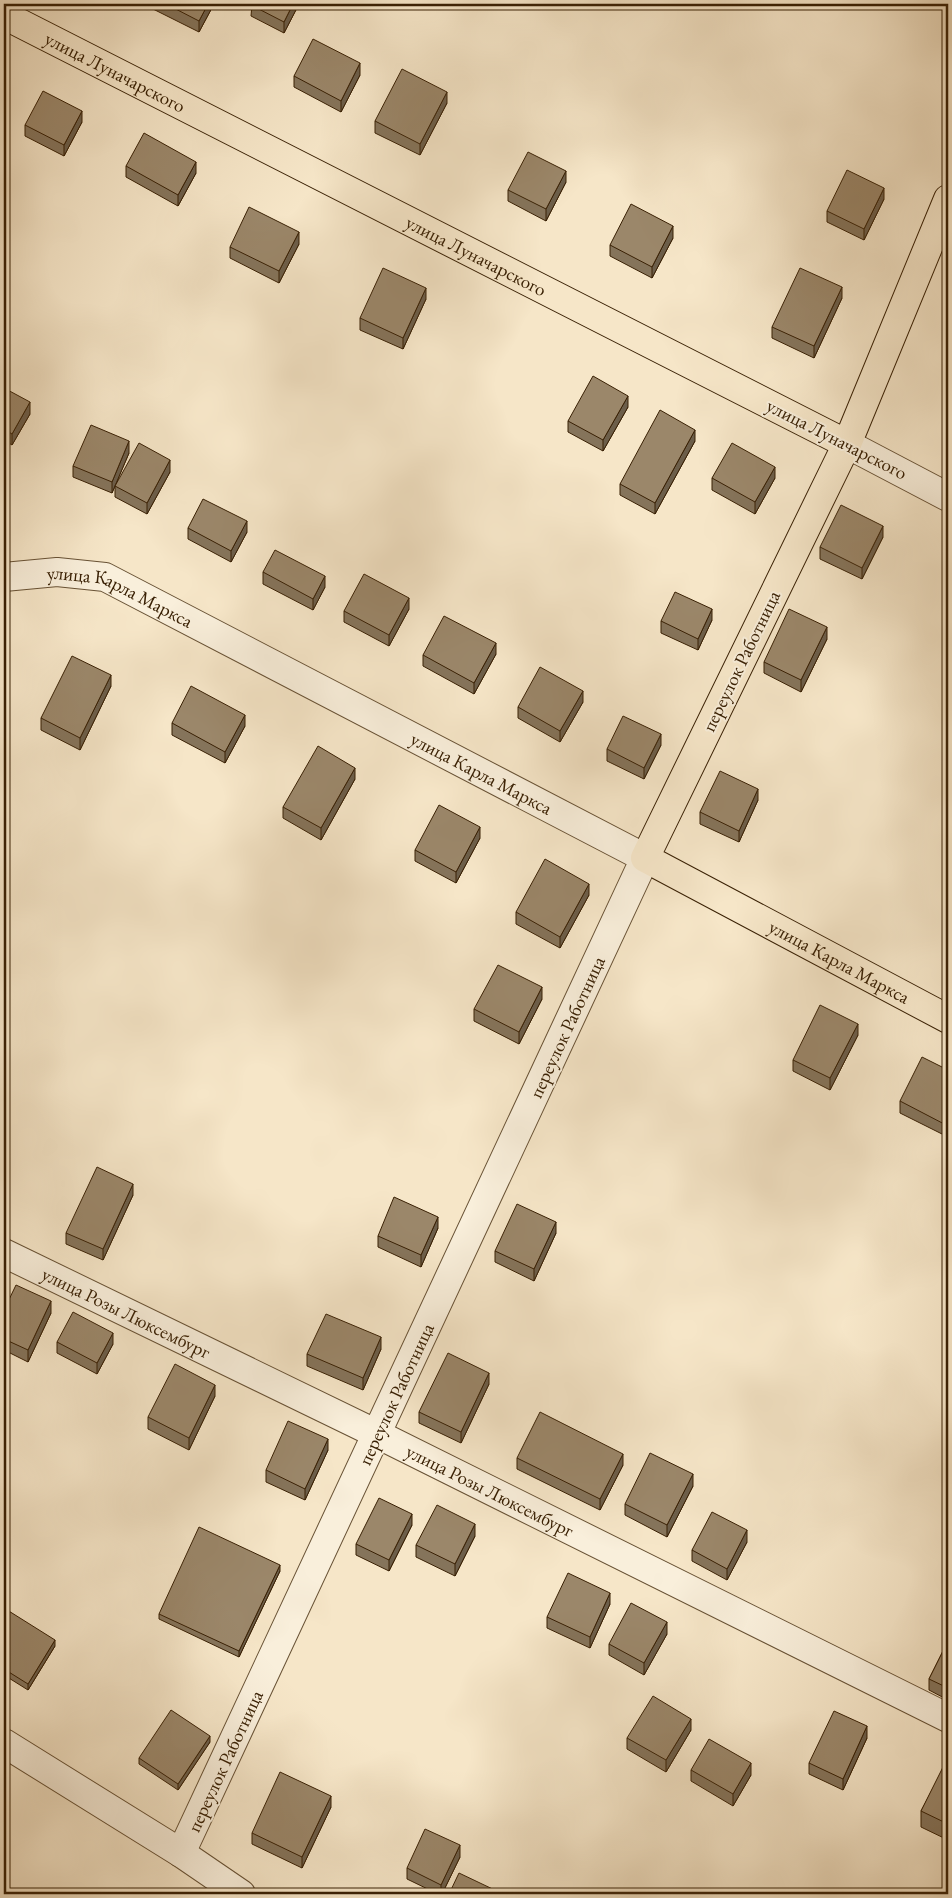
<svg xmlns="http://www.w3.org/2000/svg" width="952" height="1898" viewBox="0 0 952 1898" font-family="'EB Garamond',serif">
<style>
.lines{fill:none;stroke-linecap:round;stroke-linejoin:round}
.minor-casing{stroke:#685235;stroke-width:30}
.major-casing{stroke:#392004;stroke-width:30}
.minor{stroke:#f9efdb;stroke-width:28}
.major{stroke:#f6e6c8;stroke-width:28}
.wall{fill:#85745b;stroke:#392004}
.shaded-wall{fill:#6c5e4a;stroke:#392004}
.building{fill:#9b876a;stroke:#392004}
.labels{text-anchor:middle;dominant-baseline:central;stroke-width:4;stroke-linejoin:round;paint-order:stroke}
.street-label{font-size:19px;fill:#392004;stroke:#f9efdb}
</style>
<rect width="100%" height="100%" fill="#f6e6c8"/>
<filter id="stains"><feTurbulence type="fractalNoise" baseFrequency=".004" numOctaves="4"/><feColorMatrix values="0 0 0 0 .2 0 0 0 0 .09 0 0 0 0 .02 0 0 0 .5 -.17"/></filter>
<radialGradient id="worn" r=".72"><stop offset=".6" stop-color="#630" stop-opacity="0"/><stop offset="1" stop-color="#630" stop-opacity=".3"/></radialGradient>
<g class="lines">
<defs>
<g id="minor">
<path d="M847,444L948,497"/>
<path id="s1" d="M4,577L57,572L105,577L645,858L181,1853"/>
<path id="s2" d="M4,1253L377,1434L948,1718"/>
<path d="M4,1743L181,1853L241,1894"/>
</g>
<g id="major">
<path id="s3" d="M4,15L847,444"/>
<path id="s4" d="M948,199L847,444L645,858L948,1019"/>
</g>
</defs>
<use href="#minor" class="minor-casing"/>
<use href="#major" class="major-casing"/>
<use href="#minor" class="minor"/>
<use href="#major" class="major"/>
</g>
<path class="wall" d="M147,4H214L199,32L147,6Z
M252,4H299L284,33L251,16Z
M360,75L341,112L294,87V76Z
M447,103L420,155L375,133V121Z
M82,122L64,156L25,136V125Z
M126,166L196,173L178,206L126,177Z
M566,182L546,221L508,201V190Z
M884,199L864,240L827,222V211Z
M673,238L652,278L610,256V245Z
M299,244L279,283L230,258V247Z
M842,298L814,358L772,338V327Z
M426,299L403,349L360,330V318Z
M4,388L30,414L12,445L4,440Z
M628,407L603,451L568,432V421Z
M695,441L655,514L620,495V484Z
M129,453L112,493L73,477V466Z
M170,472L147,514L115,497V486Z
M712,478H775L755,514L712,490Z
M188,528L247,532L231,562L188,539Z
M883,537L862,579L820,559V547Z
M263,572L325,587L313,610L263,584Z
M409,609L389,646L344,622V611Z
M712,620L698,650L661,633V621Z
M827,639L801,692L764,673V662Z
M4,644L6,663V674L4,675Z
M496,654L474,694L423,666V655Z
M111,686L80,750L41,730V718Z
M583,702L560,742L518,718V707Z
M172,723L245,726L225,763L172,735Z
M661,745L644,779L607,761V749Z
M355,779L321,840L283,818V807Z
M758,800L739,842L700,824V812Z
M480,838L456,883L415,861V850Z
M589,895L560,948L516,924V912Z
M542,999L519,1044L474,1021V1009Z
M858,1035L830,1090L793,1071V1060Z
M948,1070V1137L900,1113V1101Z
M133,1195L103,1260L66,1244V1233Z
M438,1228L421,1267L378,1247V1236Z
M556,1233L534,1281L495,1262V1251Z
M4,1310L51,1313L28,1362L4,1350Z
M57,1342L113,1344L97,1374L57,1353Z
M381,1349L363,1390L307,1366V1354Z
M489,1384L461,1443L419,1423V1412Z
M215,1396L189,1450L148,1429V1417Z
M328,1450L305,1500L266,1482V1470Z
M517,1458L623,1465L600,1510L517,1469Z
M693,1486L667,1537L625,1515V1504Z
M412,1525L389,1571L356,1555V1544Z
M475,1536L455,1576L416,1557V1545Z
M747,1542L727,1580L692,1561V1550Z
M280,1571L239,1657L159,1619V1614Z
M610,1604L590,1648L547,1628V1617Z
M4,1608L55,1646L28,1690L4,1675Z
M667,1634L644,1675L609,1655V1644Z
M948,1641V1700L929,1690V1679Z
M691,1730L666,1772L627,1749V1738Z
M867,1738L843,1790L809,1774V1763Z
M210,1742L178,1790L139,1764V1758Z
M948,1760V1840L921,1827V1811Z
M691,1770L751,1775L733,1806L691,1781Z
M331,1807L302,1868L252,1844V1833Z
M460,1857L442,1894H438L407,1879V1868Z"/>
<path class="shaded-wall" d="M208,4H214L199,32V21Z
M293,4H299L284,33V22Z
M360,63V75L341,112V101Z
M447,92V103L420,155V144Z
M82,111V122L64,156V145Z
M196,162V173L178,206V195Z
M566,171V182L546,221V209Z
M884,188V199L864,240V229Z
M673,226V238L652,278V267Z
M299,232V244L279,283V271Z
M842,287V298L814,358V346Z
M426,288V299L403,349V338Z
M628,396V407L603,451V440Z
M30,402V414L12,445V434Z
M695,430V441L655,514V503Z
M129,441V453L112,493V482Z
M170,460V472L147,514V503Z
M775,467V478L755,514V502Z
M247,521V532L231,562V551Z
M883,526V537L862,579V568Z
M325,576V587L313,610V599Z
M409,598V609L389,646V635Z
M712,609V620L698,650V639Z
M827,627V639L801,692V680Z
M496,643V654L474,694V683Z
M111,675V686L80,750V738Z
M583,691V702L560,742V731Z
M245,715V726L225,763V752Z
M661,734V745L644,779V768Z
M355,768V779L321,840V828Z
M758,789V800L739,842V831Z
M480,827V838L456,883V872Z
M589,884V895L560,948V937Z
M542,987V999L519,1044V1032Z
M858,1024V1035L830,1090V1078Z
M133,1184V1195L103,1260V1249Z
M438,1217V1228L421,1267V1255Z
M556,1222V1233L534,1281V1269Z
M51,1301V1313L28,1362V1350Z
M113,1333V1344L97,1374V1363Z
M381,1337V1349L363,1390V1378Z
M489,1373V1384L461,1443V1432Z
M215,1385V1396L189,1450V1438Z
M328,1439V1450L305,1500V1489Z
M623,1454V1465L600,1510V1499Z
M693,1474V1486L667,1537V1525Z
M412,1514V1525L389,1571V1560Z
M475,1524V1536L455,1576V1564Z
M747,1530V1542L727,1580V1569Z
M280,1565V1571L239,1657V1651Z
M610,1593V1604L590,1648V1637Z
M667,1622V1634L644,1675V1663Z
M55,1640V1646L28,1690V1684Z
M691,1719V1730L666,1772V1760Z
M867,1726V1738L843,1790V1779Z
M210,1736V1742L178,1790V1784Z
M751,1763V1775L733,1806V1794Z
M331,1796V1807L302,1868V1857Z
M460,1845V1857L442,1894H441V1885Z"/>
<path class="building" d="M166,4H208L199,21Z
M252,4H293L284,22L251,5Z
M313,39L360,63L341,101L294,76Z
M402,69L447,92L420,144L375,121Z
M43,91L82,111L64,145L25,125Z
M144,133L196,162L178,195L126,166Z
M528,152L566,171L546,209L508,190Z
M847,170L884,188L864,229L827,211Z
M631,204L673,226L652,267L610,245Z
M249,207L299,232L279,271L230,247Z
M383,268L426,288L403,338L360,318Z
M800,268L842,287L814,346L772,327Z
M593,376L628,396L603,440L568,421Z
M4,388L30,402L12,434L4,429Z
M660,410L695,430L655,503L620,484Z
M91,425L129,441L112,482L73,466Z
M139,443L170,460L147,503L115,486Z
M732,443L775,467L755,502L712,478Z
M203,499L247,521L231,551L188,528Z
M841,505L883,526L862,568L820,547Z
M275,550L325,576L313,599L263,572Z
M364,574L409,598L389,635L344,611Z
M675,592L712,609L698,639L661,621Z
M789,609L827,627L801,680L764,662Z
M444,616L496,643L474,683L423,655Z
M4,644L6,663H4Z
M72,656L111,675L80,738L41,718Z
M540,667L583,691L560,731L518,707Z
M191,686L245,715L225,752L172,723Z
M623,716L661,734L644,768L607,749Z
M318,746L355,768L321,828L283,807Z
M720,771L758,789L739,831L700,812Z
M439,805L480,827L456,872L415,850Z
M545,859L589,884L560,937L516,912Z
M498,965L542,987L519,1032L474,1009Z
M820,1005L858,1024L830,1078L793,1060Z
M922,1057L948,1070V1126L900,1101Z
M97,1167L133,1184L103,1249L66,1233Z
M394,1197L438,1217L421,1255L378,1236Z
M517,1204L556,1222L534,1269L495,1251Z
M16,1285L51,1301L28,1350L4,1339V1310Z
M73,1312L113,1333L97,1363L57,1342Z
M326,1314L381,1337L363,1378L307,1354Z
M448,1353L489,1373L461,1432L419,1412Z
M175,1364L215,1385L189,1438L148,1417Z
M540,1412L623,1454L600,1499L517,1458Z
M288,1421L328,1439L305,1489L266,1470Z
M650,1453L693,1474L667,1525L625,1504Z
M379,1498L412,1514L389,1560L356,1544Z
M437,1505L475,1524L455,1564L416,1545Z
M712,1512L747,1530L727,1569L692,1550Z
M199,1527L280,1565L239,1651L159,1614Z
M568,1573L610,1593L590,1637L547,1617Z
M631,1603L667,1622L644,1663L609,1644Z
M4,1608L55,1640L28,1684L4,1669Z
M948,1641V1688L929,1679Z
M653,1696L691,1719L666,1760L627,1738Z
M171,1710L210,1736L178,1784L139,1758Z
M834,1711L867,1726L843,1779L809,1763Z
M709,1739L751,1763L733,1794L691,1770Z
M947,1759L948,1760V1824L921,1811Z
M280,1772L331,1796L302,1857L252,1833Z
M425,1829L460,1845L441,1885L407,1868Z
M459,1873L501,1893V1894H449Z"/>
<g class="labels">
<g class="street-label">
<text stroke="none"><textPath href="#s3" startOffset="125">улица Луначарского</textPath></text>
<text stroke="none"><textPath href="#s3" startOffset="530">улица Луначарского</textPath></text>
<text transform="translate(837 439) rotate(27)">улица Луначарского</text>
<text stroke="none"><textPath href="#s1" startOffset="121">улица Карла Маркса</textPath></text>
<text transform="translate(741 661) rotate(-64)">переулок Работница</text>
<text stroke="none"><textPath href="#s1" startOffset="526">улица Карла Маркса</textPath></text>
<text stroke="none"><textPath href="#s4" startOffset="946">улица Карла Маркса</textPath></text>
<text transform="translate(567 1027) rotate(-65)">переулок Работница</text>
<text stroke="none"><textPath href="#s2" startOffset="136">улица Розы Люксембург</textPath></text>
<text transform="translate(396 1394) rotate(-65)">переулок Работница</text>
<text stroke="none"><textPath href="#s2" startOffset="541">улица Розы Люксембург</textPath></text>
<text transform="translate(225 1761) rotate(-65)">переулок Работница</text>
</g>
</g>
<rect width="952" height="1898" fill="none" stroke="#f6e6c8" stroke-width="20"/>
<rect x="5" y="5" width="942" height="1888" fill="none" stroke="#392004" stroke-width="2.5"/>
<rect x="10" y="10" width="932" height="1878" fill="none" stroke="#392004"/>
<rect width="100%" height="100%" filter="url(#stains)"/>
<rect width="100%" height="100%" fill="url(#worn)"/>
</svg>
